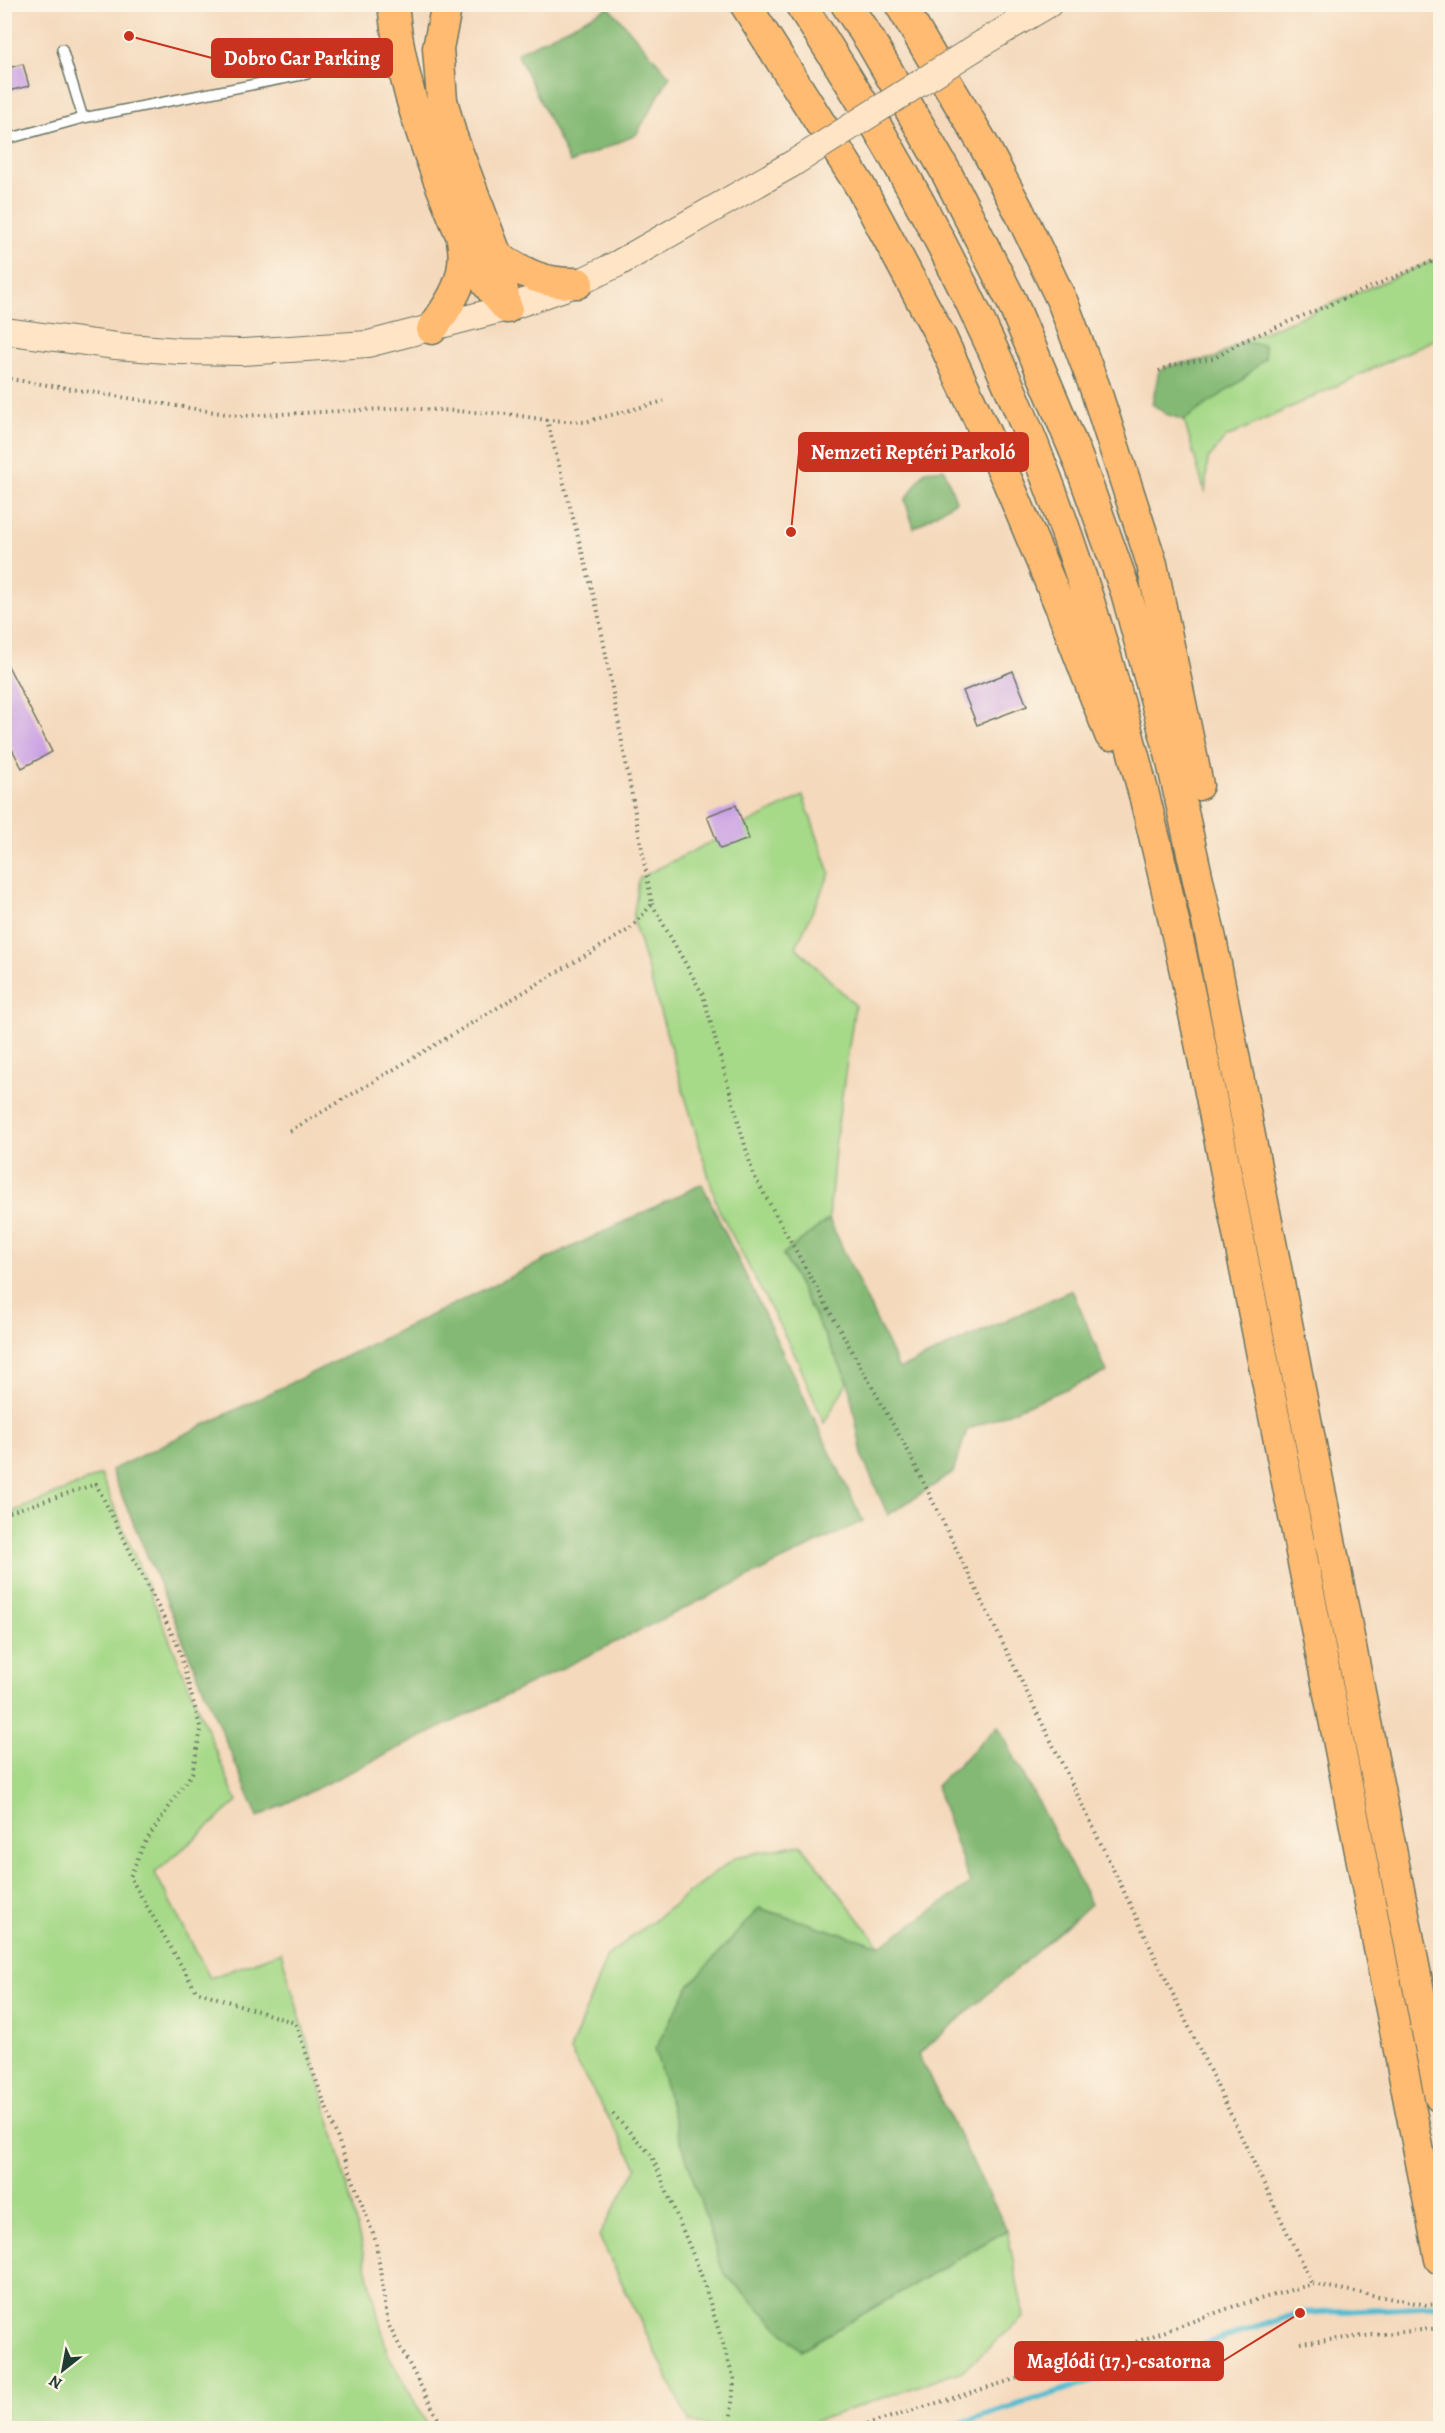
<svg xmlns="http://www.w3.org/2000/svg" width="1445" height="2433" viewBox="0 0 1445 2433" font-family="Alegreya,serif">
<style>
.green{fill:#a6d988;stroke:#628b5e;stroke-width:1.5}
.forest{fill:#84b974;stroke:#527b54;stroke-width:1.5}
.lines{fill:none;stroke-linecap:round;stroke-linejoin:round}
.stream{stroke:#53bbd0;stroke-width:6}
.building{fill:#caa2e4}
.service-casing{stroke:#6a7464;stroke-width:12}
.secondary-casing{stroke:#6a7464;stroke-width:28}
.trunk-casing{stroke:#6a7464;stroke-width:33}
.path{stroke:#6a7464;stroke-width:4;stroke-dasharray:1.5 4.5;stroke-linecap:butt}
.service{stroke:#fff;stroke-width:9}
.secondary{stroke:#ffe4c6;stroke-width:26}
.trunk{stroke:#ffbb71;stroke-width:30}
.secondary-bridge-casing{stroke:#6a7464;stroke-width:28;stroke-linecap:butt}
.secondary-bridge{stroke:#ffe4c6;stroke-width:26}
.leader{fill:none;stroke:#c8321e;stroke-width:2}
.callout-dot{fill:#c8321e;stroke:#fcf5e5;stroke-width:2}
.callout{fill:#c8321e;stroke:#c8321e;stroke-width:2}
.callout-label{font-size:20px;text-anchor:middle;font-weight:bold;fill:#fff}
</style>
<rect width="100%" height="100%" fill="#fcf5e5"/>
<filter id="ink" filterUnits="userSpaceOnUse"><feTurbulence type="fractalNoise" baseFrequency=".0167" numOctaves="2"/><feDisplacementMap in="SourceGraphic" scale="12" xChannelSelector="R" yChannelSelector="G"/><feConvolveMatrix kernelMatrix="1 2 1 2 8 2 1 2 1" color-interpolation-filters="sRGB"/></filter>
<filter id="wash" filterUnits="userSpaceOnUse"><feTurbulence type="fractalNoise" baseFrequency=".008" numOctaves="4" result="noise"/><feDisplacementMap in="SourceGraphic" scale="24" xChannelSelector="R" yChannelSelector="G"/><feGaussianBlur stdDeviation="1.35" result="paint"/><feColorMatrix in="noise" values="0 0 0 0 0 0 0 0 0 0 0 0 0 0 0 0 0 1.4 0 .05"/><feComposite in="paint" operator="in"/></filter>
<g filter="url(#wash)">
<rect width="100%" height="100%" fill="#f4d9bc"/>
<path class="green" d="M1440,258V337L1225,438L1208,459L1205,493L1184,420L1242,380L1265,358L1264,345L1241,342Z
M803,796L830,873L796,947L855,1005L836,1137L829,1219L783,1255L848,1381L824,1423L797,1359L718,1208L633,920L639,878Z
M101,1475L237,1802L155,1873L210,1978L281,1952L336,2141L387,2352L429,2428H5V1515Z
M801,1844L880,1946L759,1908L801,2350L1007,2230L1024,2317L962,2371L795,2428H726L690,2423L599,2236L637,2167L570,2051L607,1956L736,1857Z"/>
<path class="forest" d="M609,7L670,76L636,135L570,163L517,53Z
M1241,342L1264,345L1265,358L1242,380L1184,420L1166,414L1152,404L1159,371L1172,365L1215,358Z
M944,469L956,501L914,528L905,500L925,471Z
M702,1184L863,1521L258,1817L111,1470Z
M829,1219L899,1369L1072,1290L1107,1372L967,1430L953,1473L888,1515L863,1459L848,1381L783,1254Z
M998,1726L1091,1904L918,2055L1007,2230L801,2350L723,2272L675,2122L655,2049L689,1986L759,1908L880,1946L970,1884L936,1786Z"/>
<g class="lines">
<path class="stream" d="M946,2428L1300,2313L1440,2306"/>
</g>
<g id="blocks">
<path class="building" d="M23,64L29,86L4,92V69Z
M4,658L52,752L22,768L4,734Z
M1013,671L1027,706L977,725L963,691Z
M736,805L749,839L720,849L707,816Z"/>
</g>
</g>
<g filter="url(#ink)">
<use href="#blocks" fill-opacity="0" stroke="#6a7464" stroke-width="1.5"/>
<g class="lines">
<defs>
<path id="service" d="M62,49L83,118
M4,140L83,118L307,74"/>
<path id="secondary" d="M986,41L1049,4
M4,331L116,346L179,351L243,352L368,344L507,308L578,283L617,264L792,164"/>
<path id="trunk" d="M393,4C399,66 416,121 438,178C451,211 463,244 481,275C488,287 498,297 507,308
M447,4L438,48L442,100L451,134L497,256L505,302
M745,4L860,186L941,337L1008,482L1060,606L1110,735
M800,4C898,152 983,311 1046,477C1151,755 1201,1050 1259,1340C1320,1646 1380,1953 1440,2259
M846,4L871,42L946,172L1012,302L1078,459L1126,592L1170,753L1211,939L1440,2097
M900,4L982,142L1019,211L1063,303L1095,388L1152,564L1198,785
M497,256C525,274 544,284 578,283
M432,329C452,301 469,276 462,240"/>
</defs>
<use href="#service" class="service-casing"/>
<use href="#secondary" class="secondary-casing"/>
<use href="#trunk" class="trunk-casing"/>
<path class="path" d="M1159,371L1172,365L1215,358L1241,342L1440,258
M4,378L239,416L404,408L508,414L547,420L585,422L664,401
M652,904L703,995L753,1174L909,1453L1079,1798L1312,2284
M290,1131L630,929L652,904L598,612L547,420
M4,1514L96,1484L178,1646L201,1730L192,1773L144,1844L130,1877L196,1991L295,2023L376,2242L388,2324L443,2428
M613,2114L652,2156L701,2274L734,2379L730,2428
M1300,2343L1440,2328
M855,2428L1133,2343L1232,2307L1312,2284L1427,2305L1440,2304"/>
<use href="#service" class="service"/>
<use href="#secondary" class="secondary"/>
<use href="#trunk" class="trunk"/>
<defs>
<path id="secondary-bridge" d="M792,164L986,41"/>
</defs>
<use href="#secondary-bridge" class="secondary-bridge-casing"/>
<use href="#secondary-bridge" class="secondary-bridge"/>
</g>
</g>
<path class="leader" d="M129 36L212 58M791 532L799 452M1300 2313L1223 2361"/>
<g class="callout-dot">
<circle cx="129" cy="36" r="6"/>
<circle cx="791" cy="532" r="6"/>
<circle cx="1300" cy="2313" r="6"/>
</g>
<g class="callout">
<rect x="212" y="39" width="180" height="38" rx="6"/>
<rect x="799" y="433" width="229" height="38" rx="6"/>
<rect x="1015" y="2342" width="208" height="38" rx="6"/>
</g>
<g class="callout-label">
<text x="302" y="65">Dobro Car Parking</text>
<text x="913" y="459">Nemzeti Reptéri Parkoló</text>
<text x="1119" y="2368">Maglódi (17.)-csatorna</text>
</g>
<rect width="1445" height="2433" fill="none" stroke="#fcf5e5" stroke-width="24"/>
<g transform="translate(63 2370) rotate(211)" stroke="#fcf5e5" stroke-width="4.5" paint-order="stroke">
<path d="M0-4.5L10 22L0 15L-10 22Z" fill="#1f3d34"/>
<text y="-9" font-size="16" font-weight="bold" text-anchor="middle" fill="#1f3d34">N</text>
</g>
</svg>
